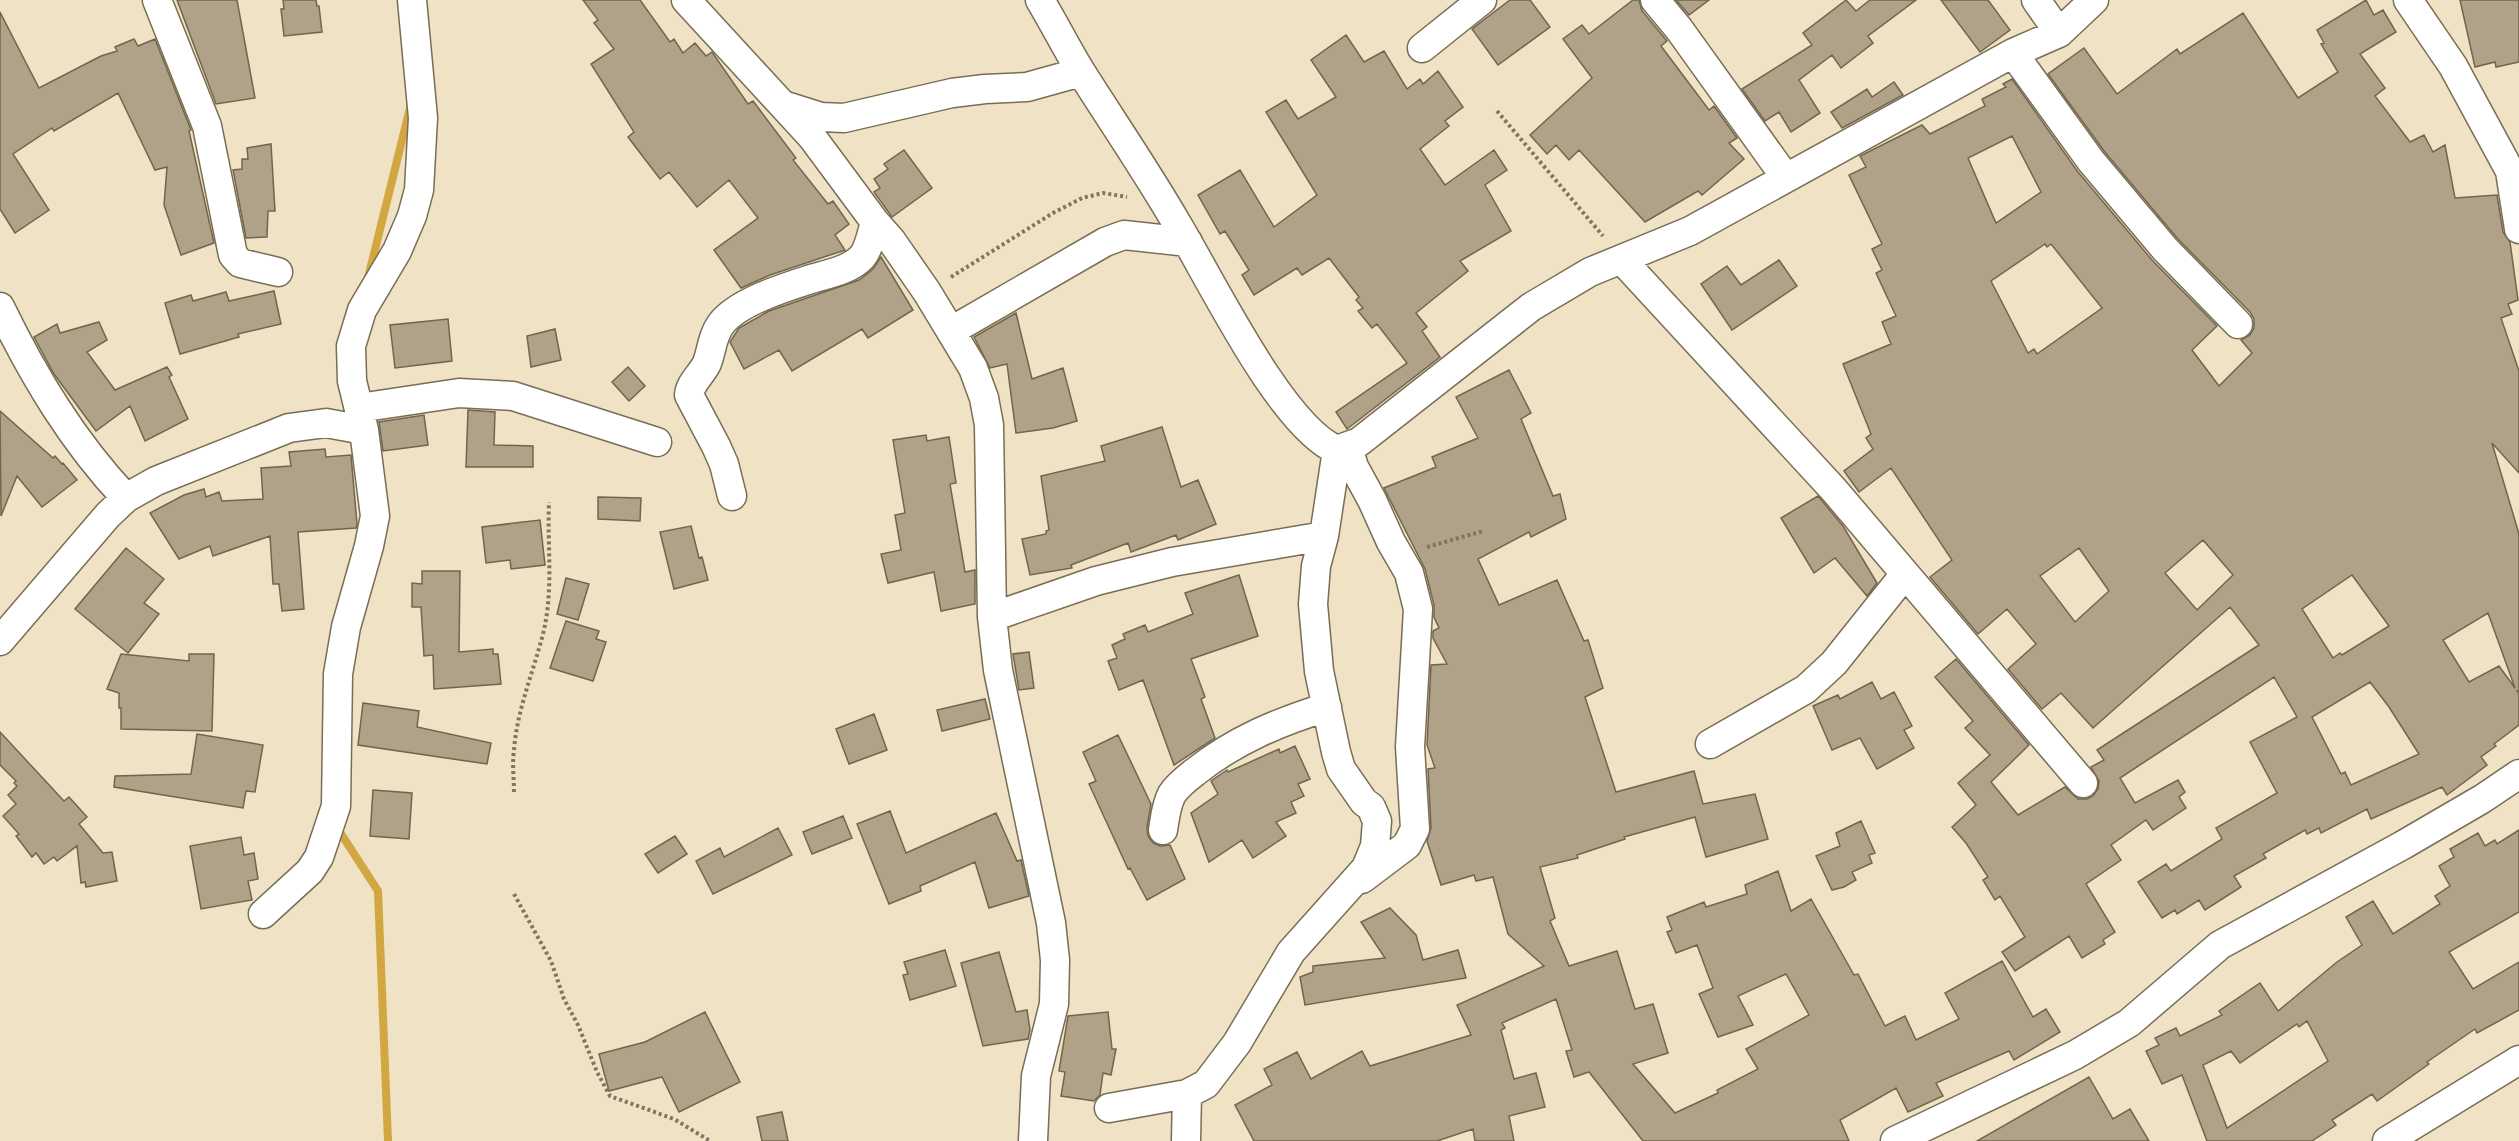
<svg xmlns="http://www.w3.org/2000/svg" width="2519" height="1141" viewBox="0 0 2519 1141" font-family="Poppins,sans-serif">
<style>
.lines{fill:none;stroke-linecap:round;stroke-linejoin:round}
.stream{stroke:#d2a742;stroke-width:8}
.building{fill:#afa288;stroke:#71654c;stroke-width:1.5;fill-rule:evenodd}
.street-casing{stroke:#796d54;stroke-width:31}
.path{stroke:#7e7562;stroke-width:4;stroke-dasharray:3 3;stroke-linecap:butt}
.street{stroke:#fff;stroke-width:28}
</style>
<rect width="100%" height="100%" fill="#efe2c5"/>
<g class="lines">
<path class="stream" d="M368,278L411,104
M336,826L378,891L388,1141"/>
</g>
<path class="building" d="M177,0H237L255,98L216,104Z
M283,0H316L317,6H319L322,32L284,36L281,9H284Z
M583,0H640L670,42L674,39L683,53L695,43L706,56L712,52L748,104L753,101L796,158L793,160L828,204L833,201L849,224L835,235L845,250L770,275L741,288L714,250L758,218L729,180L697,207L669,172L660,179L628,137L634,132L591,64L614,49L594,23L598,20Z
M1510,0H1530L1550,27L1498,65L1472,29Z
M1633,0H1639L1642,11L1667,41L1661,46L1709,110L1714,106L1737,138L1729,143L1744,159L1702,195L1698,191L1645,222L1579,150L1569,160L1556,145L1547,154L1530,135L1592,78L1563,39L1582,25L1589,34Z
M1676,0H1709L1689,15Z
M1846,0L1856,11L1870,0H1916L1868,36L1873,43L1841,68L1832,55L1799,80L1820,113L1791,132L1779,112L1765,121L1742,89L1812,45L1803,33Z
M1941,0H1988L2010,30L1980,52Z
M2366,0L2374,15L2383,10L2396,32L2360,54L2385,88L2375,96L2410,142L2424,135L2433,152L2445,145L2455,198L2497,195L2503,232L2510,242L2518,300L2508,304L2512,314L2501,318L2519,371V473L2492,443L2519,534V691H2517L2519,694V725L2494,744L2496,746L2481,757L2487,765L2447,795L2442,787L2371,819L2367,809L2321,833L2319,828L2307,834L2305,830L2263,854L2266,858L2234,876L2241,887L2205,910L2199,900L2177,914L2175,910L2162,918L2138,882L2166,864L2171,871L2222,839L2216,828L2277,793L2250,742L2297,717L2274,677L2120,778L2135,803L2178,780L2185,792L2179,797L2186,808L2153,830L2146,820L2111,845L2121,860L2086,884L2115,932L2103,940L2105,944L2082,958L2069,936L2015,971L2002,952L2025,937L2000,896L1995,900L1983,880L1988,877L1966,843L1952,827L1976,805L1958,783L1990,755L1965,728L1973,721L1935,677L1956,659L2029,745L1991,782L2018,815L2065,787L2078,799H2087L2093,796L2098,789L2099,781L2091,767L2104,760L2097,750L2259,645L2230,607L2093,728L2061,693L2042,709L2008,669L2036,644L2007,609L1978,634L1930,577L1952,560L1891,468L1859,492L1844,471L1873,449L1866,438L1871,434L1843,364L1891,344L1882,322L1896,316L1876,273L1882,270L1872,249L1882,244L1849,175L1866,167L1860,156L1922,125L1930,134L1985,106L1982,99L2006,87L2003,84L2012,79L2078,172L2152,260L2217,326L2192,350L2219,386L2252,353L2241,340L2250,335L2254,328V319L2250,312L2177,238L2104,151L2048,74L2084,48L2117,94L2177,49L2180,54L2243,13L2298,98L2338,72L2321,44L2324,43L2317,30ZM2012,136L2041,192L1996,223L1968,158ZM2045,244L2047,247L2051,244L2102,308L2037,354L2034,349L2028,353L1991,281ZM2203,540L2233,575L2197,610L2165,573ZM2079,548L2109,591L2075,622L2040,576ZM2352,575L2389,626L2342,655L2340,653L2333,658L2302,609ZM2488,613L2515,688L2499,666L2469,682L2443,640ZM2370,682L2389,707L2419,754L2351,785L2345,772L2341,774L2312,717Z
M2460,0H2519V62L2496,67L2495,62L2475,67Z
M0,12L39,88L101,56L117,51L115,47L134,39L138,46L155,39L191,130L189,131L214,243L181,255L164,205L167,167L155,170L118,93L54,131L52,128L13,154L49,210L15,233L0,209Z
M1346,35L1364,62L1384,51L1407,89L1420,79L1423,84L1438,71L1463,107L1445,121L1449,126L1420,149L1445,185L1494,150L1507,170L1485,185L1511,231L1460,261L1468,271L1416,313L1427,327L1422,331L1440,357L1347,429L1336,412L1407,363L1377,324L1372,328L1358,311L1363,308L1356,300L1359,297L1329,258L1302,275L1297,268L1254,295L1242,275L1249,270L1225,231L1220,234L1198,195L1240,170L1274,227L1317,195L1266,112L1286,100L1298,119L1336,97L1311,60Z
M1894,82L1903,95L1842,128L1831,112L1867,89L1872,97Z
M271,144L275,211H268L267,237L246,238L233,170L242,169V159H248L247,148Z
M904,150L932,188L892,217L874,192L880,188L874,179L888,169L884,164Z
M881,257L913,310L868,338L862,329L792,371L779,350L744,369L730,342L739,328L769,311L859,280L873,269Z
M1779,260L1797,286L1732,330L1701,284L1727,266L1741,285Z
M274,291L281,324L238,334L239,337L180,354L165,303L191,295L193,301L226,292L229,301Z
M1016,313L1032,379L1063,368L1077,421L1053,428L1016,433L1007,364L990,368L974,337Z
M448,319L452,361L395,368L390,325Z
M99,322L107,340L87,352L115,390L167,367L172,375L169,377L188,419L145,441L130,406L96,431L54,374L34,337L57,324L60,333Z
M555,329L561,360L531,367L527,336Z
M628,367L645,386L629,401L612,382Z
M1509,370L1531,413L1521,419L1553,496L1560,494L1566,519L1531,537L1529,532L1478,559L1499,605L1557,580L1584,641L1588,640L1603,688L1585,697L1616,792L1694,771L1703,804L1755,794L1768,839L1706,857L1695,817L1624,837L1625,839L1577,855L1578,858L1540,867L1555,918L1550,921L1569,966L1617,951L1635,1009L1653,1004L1668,1053L1633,1064L1675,1113L1718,1093L1717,1090L1758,1069L1746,1049L1809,1015L1786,974L1738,996L1753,1025L1718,1037L1699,994L1713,988L1697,945L1676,953L1667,932L1672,930L1667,917L1704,902L1706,907L1747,894L1745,885L1778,871L1791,911L1811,899L1854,975L1858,974L1885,1026L1905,1016L1916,1040L1959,1019L1945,993L2002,961L2033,1017L2046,1009L2060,1032L2014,1060L2009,1051L1936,1083L1943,1096L1908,1112L1896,1088L1840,1120L1849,1141H1643L1589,1072L1574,1077L1566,1051L1572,1050L1556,999L1502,1023L1505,1028L1501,1030L1514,1079L1536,1073L1545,1107L1509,1116L1514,1141H1475L1473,1129L1437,1141H1254L1235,1105L1272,1085L1264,1069L1297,1052L1311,1079L1362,1051L1370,1066L1471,1035L1457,1005L1544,966L1508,934L1493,877L1476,881L1474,875L1441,885L1427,841L1431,828L1428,769L1435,768L1427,745L1431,665L1447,664L1433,638V631L1439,628L1434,617V605L1425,569L1384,488L1436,467L1432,457L1478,438L1456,397Z
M468,410L495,412L494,445L533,446V467H466Z
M0,411L53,458L55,456L62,464L63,463L77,480L42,507L17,476L1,516Z
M424,415L428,445L383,451L379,422Z
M1162,427L1181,487L1198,480L1216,524L1178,540L1176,535L1131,552L1128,543L1071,565L1072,568L1030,575L1022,539L1046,534V531L1049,530L1041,476L1105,461L1101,446Z
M926,435L927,441L949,437L956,483L950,484L965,572L975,570V604L941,611L934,572L888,583L881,554L901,550L895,515L905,513L893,440Z
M325,449L326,457L351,455L357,524L356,528L298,532L304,609L282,611L279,584H273L270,536L213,556L210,546L179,559L150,513L184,495L204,489L206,497L219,492L222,501L263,499L261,468L291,466L289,452Z
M1818,496L1843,526L1877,583L1867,596L1835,558L1814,573L1781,518Z
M598,497L641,498L640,521L598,519Z
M540,520L545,565L511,569L510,560L486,563L482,527Z
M691,526L699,558L702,557L708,580L674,589L660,532Z
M126,548L164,579L144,603L159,614L128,653L75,609Z
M422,571H460L459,652L493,649V654H498L501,684L434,689L433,655L424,656L421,607H412V583L422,584Z
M1239,575L1258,636L1191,659L1205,697L1201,699L1215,738L1174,765L1143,680L1119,690L1108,661L1117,658L1112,645L1125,639L1123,634L1145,625L1148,632L1193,614L1185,593Z
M566,578L589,584L578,620L557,614Z
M566,621L599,631L596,639L606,642L593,681L550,668Z
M1029,652L1034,688L1019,690L1013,654Z
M121,654L189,661V654H214L212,731L121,729V708H119V693L107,689Z
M1872,682L1881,699L1894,692L1912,726L1904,730L1914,748L1877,769L1860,738L1832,750L1813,706L1838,695L1840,699Z
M985,699L990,719L942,731L937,710Z
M363,703L419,711L417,727L491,743L487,764L358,745Z
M874,714L887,750L849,764L836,729Z
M0,732L64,801L69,797L87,817L79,824L103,853L112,852L117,881L86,887L85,882L81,883L77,846L57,861L54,857L44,864L36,853L32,857L16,836L19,834L3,816L16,804L8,795L17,786L14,783L16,781L0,765Z
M197,734L263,745L255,792L246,791L243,808L114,787L115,776L191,774Z
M1118,735L1151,804L1147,827L1148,836L1153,843L1160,846L1170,845L1185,879L1147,900L1130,868L1128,869L1089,784L1096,781L1083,752Z
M1295,746L1310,779L1298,784L1304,796L1291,802L1296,813L1276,822L1286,836L1253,858L1242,840L1209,862L1191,813L1218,794L1211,781L1227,770L1228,772L1279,749L1280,753Z
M373,790L412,793L409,839L370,836Z
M890,811L906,853L996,813L1017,861L1021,860L1029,896L989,908L975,862L920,886L921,891L889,904L857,824Z
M843,816L852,838L812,854L803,832Z
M1861,821L1875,853L1869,855L1872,863L1852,872L1856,880L1844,887L1832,890L1816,856L1840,846L1836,833Z
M778,828L792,855L713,894L696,861L720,848L724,857Z
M2519,830V912L2449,952L2473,989L2519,962V1010L2477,1033L2475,1029L2427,1062L2429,1064L2377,1101L2372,1094L2332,1120L2336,1125L2312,1141H2207L2182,1075L2162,1084L2146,1051L2159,1045L2155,1038L2176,1028L2180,1036L2222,1015L2219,1011L2260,983L2278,1011L2337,962L2362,945L2346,917L2373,901L2393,934L2440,904L2435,896L2450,886L2439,866L2454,857L2450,849L2478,833L2485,846L2495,840L2497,844ZM2307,1021L2328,1061L2227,1128L2203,1065L2231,1051L2240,1063L2297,1024L2299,1027Z
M675,836L687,854L658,873L645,854Z
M241,837L244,855L254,853L258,879L248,881L252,900L201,909L190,846Z
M1390,908L1416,935L1423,960L1458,950L1466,978L1305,1005L1300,977L1313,972V966L1385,958L1361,922Z
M945,950L956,986L910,1000L903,975L908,974L904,962Z
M999,952L1016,1012L1027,1010L1030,1030L1028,1039L983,1046L961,963Z
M705,1012L740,1082L679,1112L662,1077L609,1091L599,1054L645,1042Z
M1108,1012L1112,1049H1116L1111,1075L1103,1073L1100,1095L1094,1101L1061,1096L1065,1072L1059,1071L1068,1016Z
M2089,1077L2113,1119L2130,1109L2149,1141H1977Z
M782,1112L788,1141H762L757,1117Z"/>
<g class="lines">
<defs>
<path id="street" d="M157,0L207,126L233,255L240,263L278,272
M686,0L812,137L875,222L891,240L927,292L973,368L984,398L989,425L992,617L998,670L1051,923L1055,960L1054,1004L1036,1076L1033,1141
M1040,0C1055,25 1068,51 1083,75C1114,124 1147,172 1176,222C1209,276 1281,427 1337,450L1359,442L1531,307L1590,272L1690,231L2013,53L2059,33L2094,0
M1655,0L1679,29L1786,178
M2036,0L2059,33
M2408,0L2453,66L2510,171L2519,229
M1422,48L1482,0
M2013,53L2091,161L2165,249L2238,324
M783,105L821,117L844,118L952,93L985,89L1027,87L1081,72
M1622,260L1834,490L2083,783
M0,307C34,377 73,442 126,498
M951,331L1105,242L1124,235L1188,242
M359,408L459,393L513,396L657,442
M1348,447L1354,467L1372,500L1391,542L1409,573L1418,609L1410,747L1415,829L1407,845L1362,879
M732,496L724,464L716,446L689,395C690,383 702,374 707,363C712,350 712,336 721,324C737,302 786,287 811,279C828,274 850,270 862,257C869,249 872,232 875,222
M992,617L1096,581L1172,562L1324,536
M0,641L108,515L126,498L156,481L289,428L326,423L364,430
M1710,744L1806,689L1834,663L1905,574
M1163,830C1165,818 1166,805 1172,794C1178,785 1187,778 1195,772C1235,740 1279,722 1327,707
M263,914L310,871L319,857L336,806L338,674L346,627L369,546L375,516L364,430L352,381L351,346L362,310L397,251L412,216L419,190L423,118L412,0
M1109,1108L1187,1094L1206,1084L1237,1043L1291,952L1366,868L1375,846L1377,821L1371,807L1364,802L1341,769L1336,752L1319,671L1313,604L1316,566L1324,536L1337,450
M1186,1141L1187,1094
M1895,1141L2075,1055L2129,1023L2220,945L2403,845L2482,799L2519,774
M2387,1141L2519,1060"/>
</defs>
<use href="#street" class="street-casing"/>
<path class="path" d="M1497,111L1603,236
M951,277L1053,213L1082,198L1103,193L1127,197
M1427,547L1483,531
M514,792C514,778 512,764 514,750C517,710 533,673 543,634C554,589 547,548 549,502
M514,894L551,961L564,999L578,1025L597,1072L610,1096L674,1119L710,1141"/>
<use href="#street" class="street"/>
</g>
</svg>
